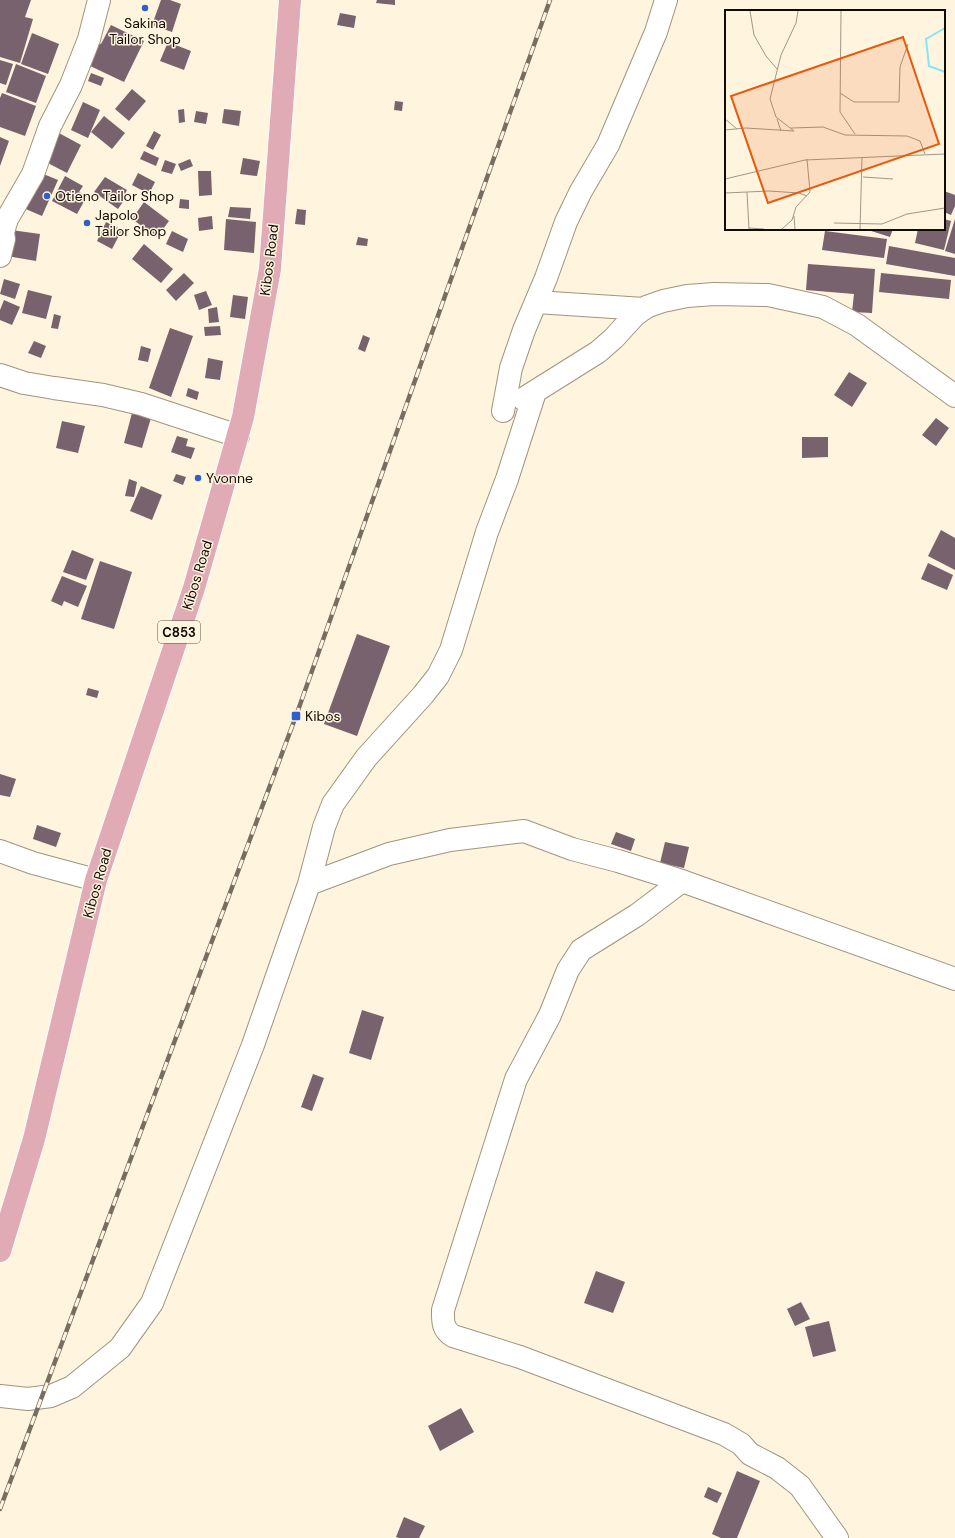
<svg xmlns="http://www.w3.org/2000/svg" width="955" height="1538" viewBox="0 0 955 1538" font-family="'DM Sans',sans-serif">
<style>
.building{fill:#77626d}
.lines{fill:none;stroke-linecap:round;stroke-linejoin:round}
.street-casing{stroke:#9f957f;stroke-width:24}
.secondary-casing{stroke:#9f957f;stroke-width:24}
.primary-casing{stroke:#fff;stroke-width:24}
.street{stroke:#fff;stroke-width:22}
.secondary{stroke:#fff;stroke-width:22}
.primary{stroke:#e1abb6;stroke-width:22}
.rail-casing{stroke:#766f61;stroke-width:4.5}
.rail{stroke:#fff4dd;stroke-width:3;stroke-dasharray:9;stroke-linecap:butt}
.poi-dot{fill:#315ecd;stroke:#fff4dd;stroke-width:1.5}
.labels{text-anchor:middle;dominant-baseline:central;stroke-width:3;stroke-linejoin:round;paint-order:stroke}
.shield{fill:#fff4dd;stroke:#585246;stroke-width:1}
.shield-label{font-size:13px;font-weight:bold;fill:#100c05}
.poi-label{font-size:14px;fill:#100c05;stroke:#fff4dd;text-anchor:start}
.street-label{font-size:14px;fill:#100c05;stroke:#fff4dd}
.inset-river{fill:none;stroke:#86e5f8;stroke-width:2}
.inset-road{fill:none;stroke:#9f9787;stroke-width:1}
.view{fill:#e8590c;fill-opacity:0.15;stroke:#e8590c;stroke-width:2}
.inset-edge{fill:none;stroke:#100c05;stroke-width:2}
</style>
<rect width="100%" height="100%" fill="#fff4dd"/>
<path class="building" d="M0,0H31L25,17L33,19L20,63L0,57Z
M161,0H170L181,4L172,32L152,25Z
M377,0H395V5L376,3Z
M340,13L356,16L354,28L337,25Z
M111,25L144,41L124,82L86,64L96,42L101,44Z
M32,33L59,44L48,74L21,64Z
M168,42L191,51L184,70L160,61Z
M0,60L13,64L6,85L0,83Z
M16,64L46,76L36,103L6,92Z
M91,73L104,78L101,86L88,81Z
M132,89L146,101L129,121L115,109Z
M2,93L36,106L25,136L0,127V98Z
M395,101L403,102L402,111L394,110Z
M83,102L100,110L88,138L71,130Z
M184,109L185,122L179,123L178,110Z
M224,109L241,111L239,126L222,123Z
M196,111L208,113L206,124L194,122Z
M104,116L125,133L112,149L91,132Z
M154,131L161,135L153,150L146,146Z
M57,132L81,145L67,173L42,160Z
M0,137L9,141L0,166Z
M144,151L159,158L156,166L140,159Z
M243,158L260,161L257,176L240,174Z
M190,159L193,166L181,171L178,164Z
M165,160L176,164L172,174L161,171Z
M36,171L58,180L42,216L21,207Z
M198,171H211L212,195L199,196Z
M138,173L155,182L149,194L132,185Z
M65,176L83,186L79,192L87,196L77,214L52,201Z
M105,177L127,190L125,194L127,196L118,209L94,192Z
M944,191L955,195V206L951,215L944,212Z
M180,199L189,200V209L179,208Z
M144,202L169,221L157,237L132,219Z
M230,207L251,208L250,219L228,217Z
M297,209L306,210L305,225L295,224Z
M212,216L213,229L199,231L198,218Z
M226,219L256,222L254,253L224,250Z
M944,219L951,221L944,250L915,243L918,229H944Z
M955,219V254L945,251Z
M106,222L122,230L112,249L97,241Z
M865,229H893L890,237Z
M11,230L40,234L36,261L7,256Z
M172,231L188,239L183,252L166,244Z
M825,231L887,239L884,258L822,250Z
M358,237L368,239L367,246L356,245Z
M144,244L173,269L161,283L132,259Z
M889,246L955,258V276L886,264Z
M808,264L875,269L872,313L852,312L854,294L806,290Z
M184,273L194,283L176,301L166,290Z
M881,273L951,280L949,299L879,292Z
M4,279L20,284L15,299L0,294Z
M28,290L52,296L46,319L22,313Z
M206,291L212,305L199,310L194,295Z
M233,295L248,297L245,319L230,317Z
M4,300L20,307L12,325L0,320V310Z
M217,307L219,322L209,323L208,309Z
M54,314L61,316L58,329L51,328Z
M220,326L221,335L205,336L204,327Z
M170,328L193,336L171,397L149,388Z
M363,335L370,338L365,352L358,349Z
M34,341L46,346L41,358L28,353Z
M141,346L151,349L148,362L138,360Z
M208,358L223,361L220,380L205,378Z
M849,372L867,383L852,407L834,395Z
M188,388L199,392L197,400L186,396Z
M132,413L151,418L142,448L124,443Z
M936,418L949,428L936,446L922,435Z
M62,421L85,426L78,453L56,448Z
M177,436L188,439L186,446L195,448L191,459L171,452Z
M802,437H828V457L802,458Z
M176,474L186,477L183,485L173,481Z
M129,479L137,482L134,497L125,496Z
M141,486L162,495L152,520L130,511Z
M941,530L955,538V570L928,556Z
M72,550L94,559L86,580L63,572Z
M100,561L132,572L114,629L81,619Z
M928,563L953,575L947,590L921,579Z
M62,576L87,586L78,607L64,601L62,606L51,601Z
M357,634L390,646L357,736L324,724Z
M88,688L99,691L97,698L86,695Z
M0,774L16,779L10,797L0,795Z
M37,825L61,833L56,847L33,839Z
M616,832L635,839L631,851L611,844Z
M665,842L689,847L684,868L660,863Z
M362,1010L384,1017L371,1060L349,1053Z
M313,1074L324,1078L312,1111L301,1107Z
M596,1271L625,1282L613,1313L584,1303Z
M801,1302L810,1319L795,1326L787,1309Z
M829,1321L836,1351L813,1357L805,1327Z
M461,1408L474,1432L440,1451L428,1426Z
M737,1471L760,1481L737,1538H721L712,1534Z
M708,1487L722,1493L717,1503L704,1497Z
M404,1517L425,1526L419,1538H399L396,1537Z"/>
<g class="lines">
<defs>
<path id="street" d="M0,256L4,239L3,232L7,219L33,174L50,126L71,85L89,39L99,0
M536,302L644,309
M0,375L24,383L54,388L103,395L141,404L238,436
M523,399L598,352L614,338L635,315L646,307L663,301L687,296L714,294L768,295L823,307L857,325L955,396
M0,851L33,863L96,880
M682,881L637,915L581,950L568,970L550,1015L516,1079L443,1310C443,1321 442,1329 453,1336L520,1357L724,1434L741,1444L750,1454L777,1468L800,1486L837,1538
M309,884L389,854L450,840L524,831L572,849L618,861L682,881L955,979
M0,1396L28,1399L51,1396L72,1387L120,1348L152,1303L253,1045L309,884L324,827L333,804L366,758L423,695L438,676L451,650L487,532L507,479L535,392"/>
<path id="secondary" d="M503,411L511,368L524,330L546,278L566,222L581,191L608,145L656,32L666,0"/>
<path id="primary" d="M0,1251L34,1139L96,880L194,588L243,417L270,269L290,0"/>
</defs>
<use href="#street" class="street-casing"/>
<use href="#secondary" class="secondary-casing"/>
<use href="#primary" class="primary-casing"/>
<use href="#street" class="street"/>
<use href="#secondary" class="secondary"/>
<use href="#primary" class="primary"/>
<defs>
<path id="rail" d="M0,1509L296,716L550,0"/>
</defs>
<use href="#rail" class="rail-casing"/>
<use href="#rail" class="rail"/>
</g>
<g class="poi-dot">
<circle cx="145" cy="8" r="4"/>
<circle cx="47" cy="196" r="4"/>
<circle cx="87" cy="223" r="4"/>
<circle cx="198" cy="478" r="4"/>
<rect x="291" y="711" width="10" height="10" rx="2"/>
</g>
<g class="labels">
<rect class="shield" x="158" y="621" width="42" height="22" rx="3"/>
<g class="shield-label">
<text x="179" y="632">C853</text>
</g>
<g class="poi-label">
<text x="145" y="23" text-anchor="middle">Sakina<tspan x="145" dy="16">Tailor Shop</tspan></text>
<text x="55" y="196">Otieno Tailor Shop</text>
<text x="95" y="215">Japolo<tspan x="95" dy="16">Tailor Shop</tspan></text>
<text x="206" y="478">Yvonne</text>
<text x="305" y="716">Kibos</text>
</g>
<g class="street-label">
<text transform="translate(269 260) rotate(-83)">Kibos Road</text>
<text transform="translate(197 575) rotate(-73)">Kibos Road</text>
<text transform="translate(97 883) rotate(-74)">Kibos Road</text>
</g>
</g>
<g transform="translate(725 10)">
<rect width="220" height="220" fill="#fff4dd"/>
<path class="inset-river" d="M220,18L201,29L204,56L220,62"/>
<path class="inset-road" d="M25,1L29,25L41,46L52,59M116,1L115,102L130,124M115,83L129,92H174L175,57L183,34M0,109L12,119M52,109L56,121M66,118L98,117L120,125L182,126L195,131L200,144M0,120L21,118L69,121M69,121L51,107L45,89L56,45L71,13L73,1M138,167L168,169M0,169L80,150L220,144M22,182L24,219M0,183L44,181L74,183L82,186M69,206L70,219M109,213L157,214L182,204L220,198M24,218L39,219M57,219L67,210L71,197L85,182L82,149M135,219L137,148"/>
<path class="view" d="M178,27L214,134L43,193L6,86Z"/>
<rect width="220" height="220" class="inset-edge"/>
</g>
</svg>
